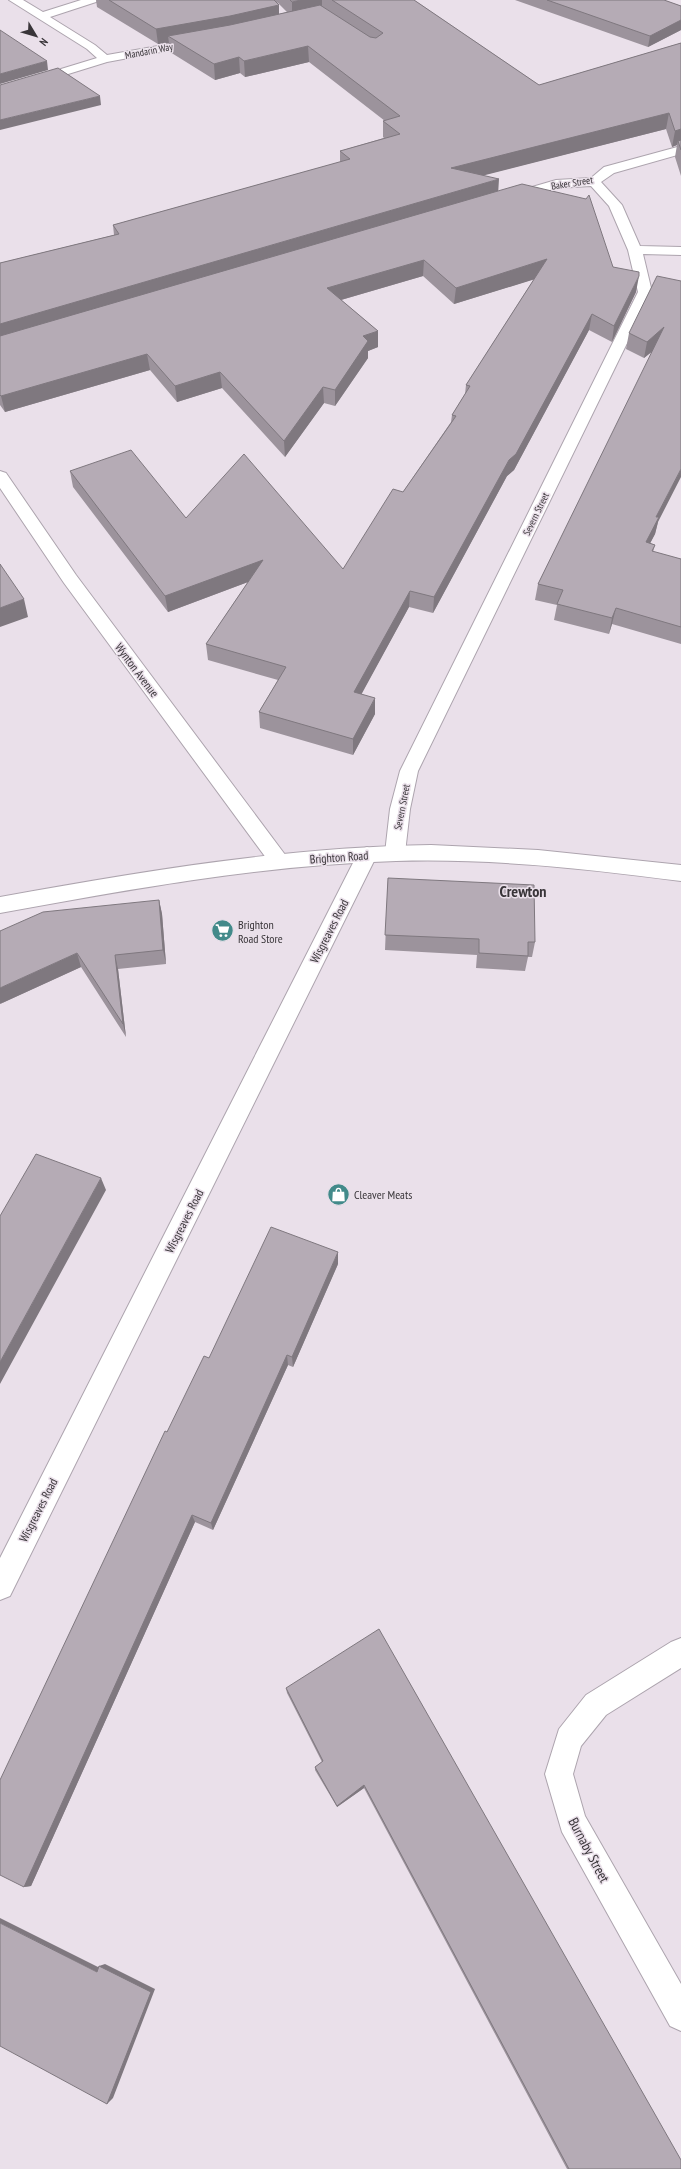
<svg xmlns="http://www.w3.org/2000/svg" width="681" height="2169" viewBox="0 0 681 2169" font-family="'PT Sans Narrow',sans-serif">
<style>
.lines{fill:none;stroke-linecap:round;stroke-linejoin:round}
.minor-casing{stroke:#ada4ae;stroke-width:2}
.tertiary-casing{stroke:#ada4ae;stroke-width:2}
.minor{fill:#fff;fill-rule:evenodd}
.tertiary{fill:#fff;fill-rule:evenodd}
.wall{fill:#9c939c;fill-rule:evenodd}
.shaded-wall{fill:#7f787f}
.building{fill:#b5abb5;stroke:#7f787f}
.labels{text-anchor:middle;dominant-baseline:central;stroke-width:3;stroke-linejoin:round;paint-order:stroke}
.far-street-label{font-size:10px;fill:#393539;stroke:#eae0ea}
.street-label{font-size:12px;fill:#393539;stroke:#eae0ea}
.poi-label{font-size:12px;fill:#393539;stroke:#eae0ea;text-anchor:start}
.near-street-label{font-size:14px;fill:#393539;stroke:#eae0ea}
.district-label{font-size:16px;font-weight:bold;fill:#393539;stroke:#eae0ea}
</style>
<rect width="100%" height="100%" fill="#eae0ea"/>
<g class="lines">
<defs>
<path id="minor" d="M9,0H23L43,12L81,0H98L96,2L50,17L95,45L107,55L198,39L204,42L198,45L107,62L65,75L61,73L59,71L61,69L97,58L87,49Z
M681,146V154L614,173L601,182L622,205L640,246L681,247V255L643,254L652,292L418,771L410,809L405,853L402,858L395,861L388,858L385,853L390,809L400,771L638,292L628,250L609,206L591,186L557,188L513,201L506,197L508,194L556,180L591,178L604,167Z
M0,471L6,473L76,575L286,856L289,861L286,866L279,869L272,866L64,583L0,488Z
M367,847L374,850L377,855L10,1596L0,1600V1558L357,855L360,850Z
M681,1638V1668L606,1715L581,1746L573,1774L585,1816L681,1984V2031L670,2026L562,1832L545,1774L559,1729L586,1695L671,1642Z"/>
<path id="tertiary" d="M431,845L538,850L681,865V881C587,869 491,858 396,861C263,865 131,889 0,913V897C143,871 286,847 431,845Z"/>
</defs>
<use href="#minor" class="minor-casing"/>
<use href="#tertiary" class="tertiary-casing"/>
<use href="#minor" class="minor"/>
<use href="#tertiary" class="tertiary"/>
</g>
<path class="wall" d="M96,0H414L539,85L681,43V176L675,157L677,145L672,147L666,129L483,175L498,191L613,267L636,292L612,342L589,330L514,470L507,476L433,613L409,607L361,694L375,714L353,755L260,728L259,712L278,680L208,660L206,644L248,582L168,612L73,487L70,471L186,518L343,569L403,492L451,422L452,415L465,394L466,385L534,279L454,304L423,276L341,300L378,331V347L368,351V358L335,406L324,403L285,457L222,388L177,402L150,370L5,412L0,405V263L114,235L113,225L340,162V151L384,138L383,137V121H385L309,62L245,77L240,73L215,80L170,52L169,43L158,44L97,7ZM276,2L278,3L287,12L279,14Z
M515,0H664L681,6V30L648,47Z
M681,281L658,522L655,534L650,543L655,545L653,552L681,559V644L612,624L609,634L554,620L557,605L535,600L538,584L653,351L644,358L626,349L629,333Z
M388,878L535,942L532,957H528L525,971L476,968L477,955L385,950Z
M159,900L162,914L166,964L118,969L126,1037L81,967L0,1004Z
M338,1264L293,1367L288,1365L213,1530L195,1522L31,1886L24,1887L167,1432L209,1358Z
M286,1688L681,2169H567L364,1788L337,1807L315,1770V1767L322,1762L287,1693Z"/>
<path class="shaded-wall" d="M301,0H322V11L292,17V2Z
M279,5V20L168,36L169,43L158,44L156,29Z
M681,20V30L648,47L650,36Z
M308,46L309,62L245,77L244,61Z
M239,57L240,73L215,80L214,64Z
M47,61L48,70L0,84V74Z
M100,96L101,105L0,130V120Z
M669,113L666,129L450,184L451,168Z
M681,129V143L678,141L677,145L672,147L675,131Z
M499,179L498,195L0,342V324Z
M547,259L545,276L454,304L456,288Z
M424,260L423,276L327,304V288Z
M639,276L636,292L612,342L614,326Z
M592,314L589,330L514,470L507,476L433,613L434,597L509,460Z
M664,327L661,344L644,358L647,342Z
M378,331V347L368,351V358L335,406V390L363,336Z
M147,354L150,370L5,412L1,396Z
M220,372L222,388L177,402L175,386Z
M323,387L324,403L285,457L284,441Z
M681,469V477L658,522L655,534L642,559L646,542L656,517Z
M263,560L264,576L168,612L165,596Z
M410,591L409,607L354,708V692Z
M24,599L28,617L0,627V608Z
M616,608L612,624L609,634L612,618Z
M375,698V714L353,755V739Z
M159,900L162,914L166,964L163,950Z
M77,953L81,967L0,1004V988Z
M115,955L118,969L126,1037L123,1024Z
M101,1178L106,1190L0,1384V1362Z
M338,1252V1264L293,1367L292,1357Z
M287,1355L288,1365L213,1530L211,1523Z
M192,1515L195,1522L31,1886L24,1887Z
M364,1785V1788L337,1807V1806Z
M0,1918L102,1969L97,1972L0,1923Z
M105,1964L155,1989L113,2098L107,2104L99,1966Z"/>
<path class="building" d="M109,0H274L279,5L230,16L156,29Z
M290,0H301L292,2Z
M332,0H414L539,85L681,43V129L675,131L669,113L451,168L499,179L0,324V263L119,234L113,225L350,159L340,151L400,134L383,121L400,116L308,46L244,61L239,57L214,64L168,36L230,25L320,5L370,37L376,38L383,33Z
M547,0H664L681,6V20L650,36Z
M0,30L47,61L0,74Z
M58,68L100,96L0,120V85Z
M681,140V150L678,141Z
M522,184L586,199L589,195L613,267L639,272V276L614,326L592,314L516,454L509,460L434,597L410,591L354,692L375,698L353,739L259,712L286,667L206,644L263,560L165,596L70,471L131,450L186,518L244,454L343,569L393,489L403,492L456,416L452,415L470,386L466,385L547,259L456,288L424,260L327,288L378,331L363,336L368,341L335,390L323,387L284,441L220,372L175,386L147,354L1,396L0,395V336Z
M657,276L681,281V469L656,517H659L646,542L655,545L652,551L681,559V627L616,608L612,618L557,604L563,590L538,584L664,327L647,342L629,333Z
M0,564L24,599L0,608Z
M388,878L534,885L535,942H528V956L479,953V939L385,935Z
M159,900L163,950L115,955L123,1024L77,953L0,988V931L43,912Z
M36,1154L101,1178L0,1362V1216Z
M271,1227L338,1252L292,1357L287,1355L211,1523L192,1515L24,1887L0,1875V1780L165,1431L167,1432L204,1356L209,1358Z
M379,1629L681,2160V2169H569L364,1785L337,1806L315,1767L323,1761L286,1688Z
M0,1923L97,1972L99,1966L151,1992L107,2104L0,2046Z"/>
<defs>
<symbol id="supermarket-disc" viewBox="-11 -11 22 22"><circle r="9.5" fill="#428a8a" stroke="#eae0ea"/><path d="M-6-5.5h2.5l.6 2H6L4.5 2H-2.5L-4.4-4H-6ZM-1.5 3.2a1.3 1.3 0 1 0 .1 0ZM3 3.2a1.3 1.3 0 1 0 .1 0Z" fill="#fff"/></symbol>
<symbol id="shop-disc" viewBox="-11 -11 22 22"><circle r="9.5" fill="#428a8a" stroke="#eae0ea"/><path d="M-5-2.5h2.3a2.7 3.5 0 0 1 5.4 0H5L5.5 6h-11ZM-1.5-2.5h3a1.5 2.3 0 0 0-3 0Z" fill="#fff"/></symbol>
</defs>
<g fill-rule="evenodd">
<use href="#supermarket-disc" x="210" y="918" width="25" height="25"/>
<use href="#shop-disc" x="326" y="1182" width="25" height="25"/>
</g>
<g class="labels">
<g class="far-street-label">
<text transform="translate(149 51) rotate(-11)">Mandarin Way</text>
<text transform="translate(572 183) rotate(-9)">Baker Street</text>
<text transform="translate(536 514) rotate(-64)">Severn Street</text>
<text transform="translate(402 807) rotate(-79)">Severn Street</text>
</g>
<g class="street-label">
<text transform="translate(137 670) rotate(53)">Wynton Avenue</text>
<text transform="translate(339 857) rotate(-4)">Brighton Road</text>
<text transform="translate(329 931) rotate(-63)">Wisgreaves Road</text>
<text transform="translate(184 1221) rotate(-63)">Wisgreaves Road</text>
<text transform="translate(38 1510) rotate(-63)">Wisgreaves Road</text>
</g>
<g class="poi-label">
<text x="238" y="924">Brighton<tspan x="238" dy="14">Road Store</tspan></text>
<text x="354" y="1194">Cleaver Meats</text>
</g>
<g class="near-street-label">
<text transform="translate(589 1850) rotate(62)">Burnaby Street</text>
</g>
<g class="district-label">
<text x="523" y="891">Crewton</text>
</g>
</g>
<g transform="translate(36 36) rotate(128)" stroke="#eae0ea" stroke-width="3" paint-order="stroke">
<path d="M0-3L7 15L0 10L-7 15Z" fill="#393539"/>
<text y="-6" font-size="11" font-weight="bold" text-anchor="middle" fill="#393539">N</text>
</g>
</svg>
